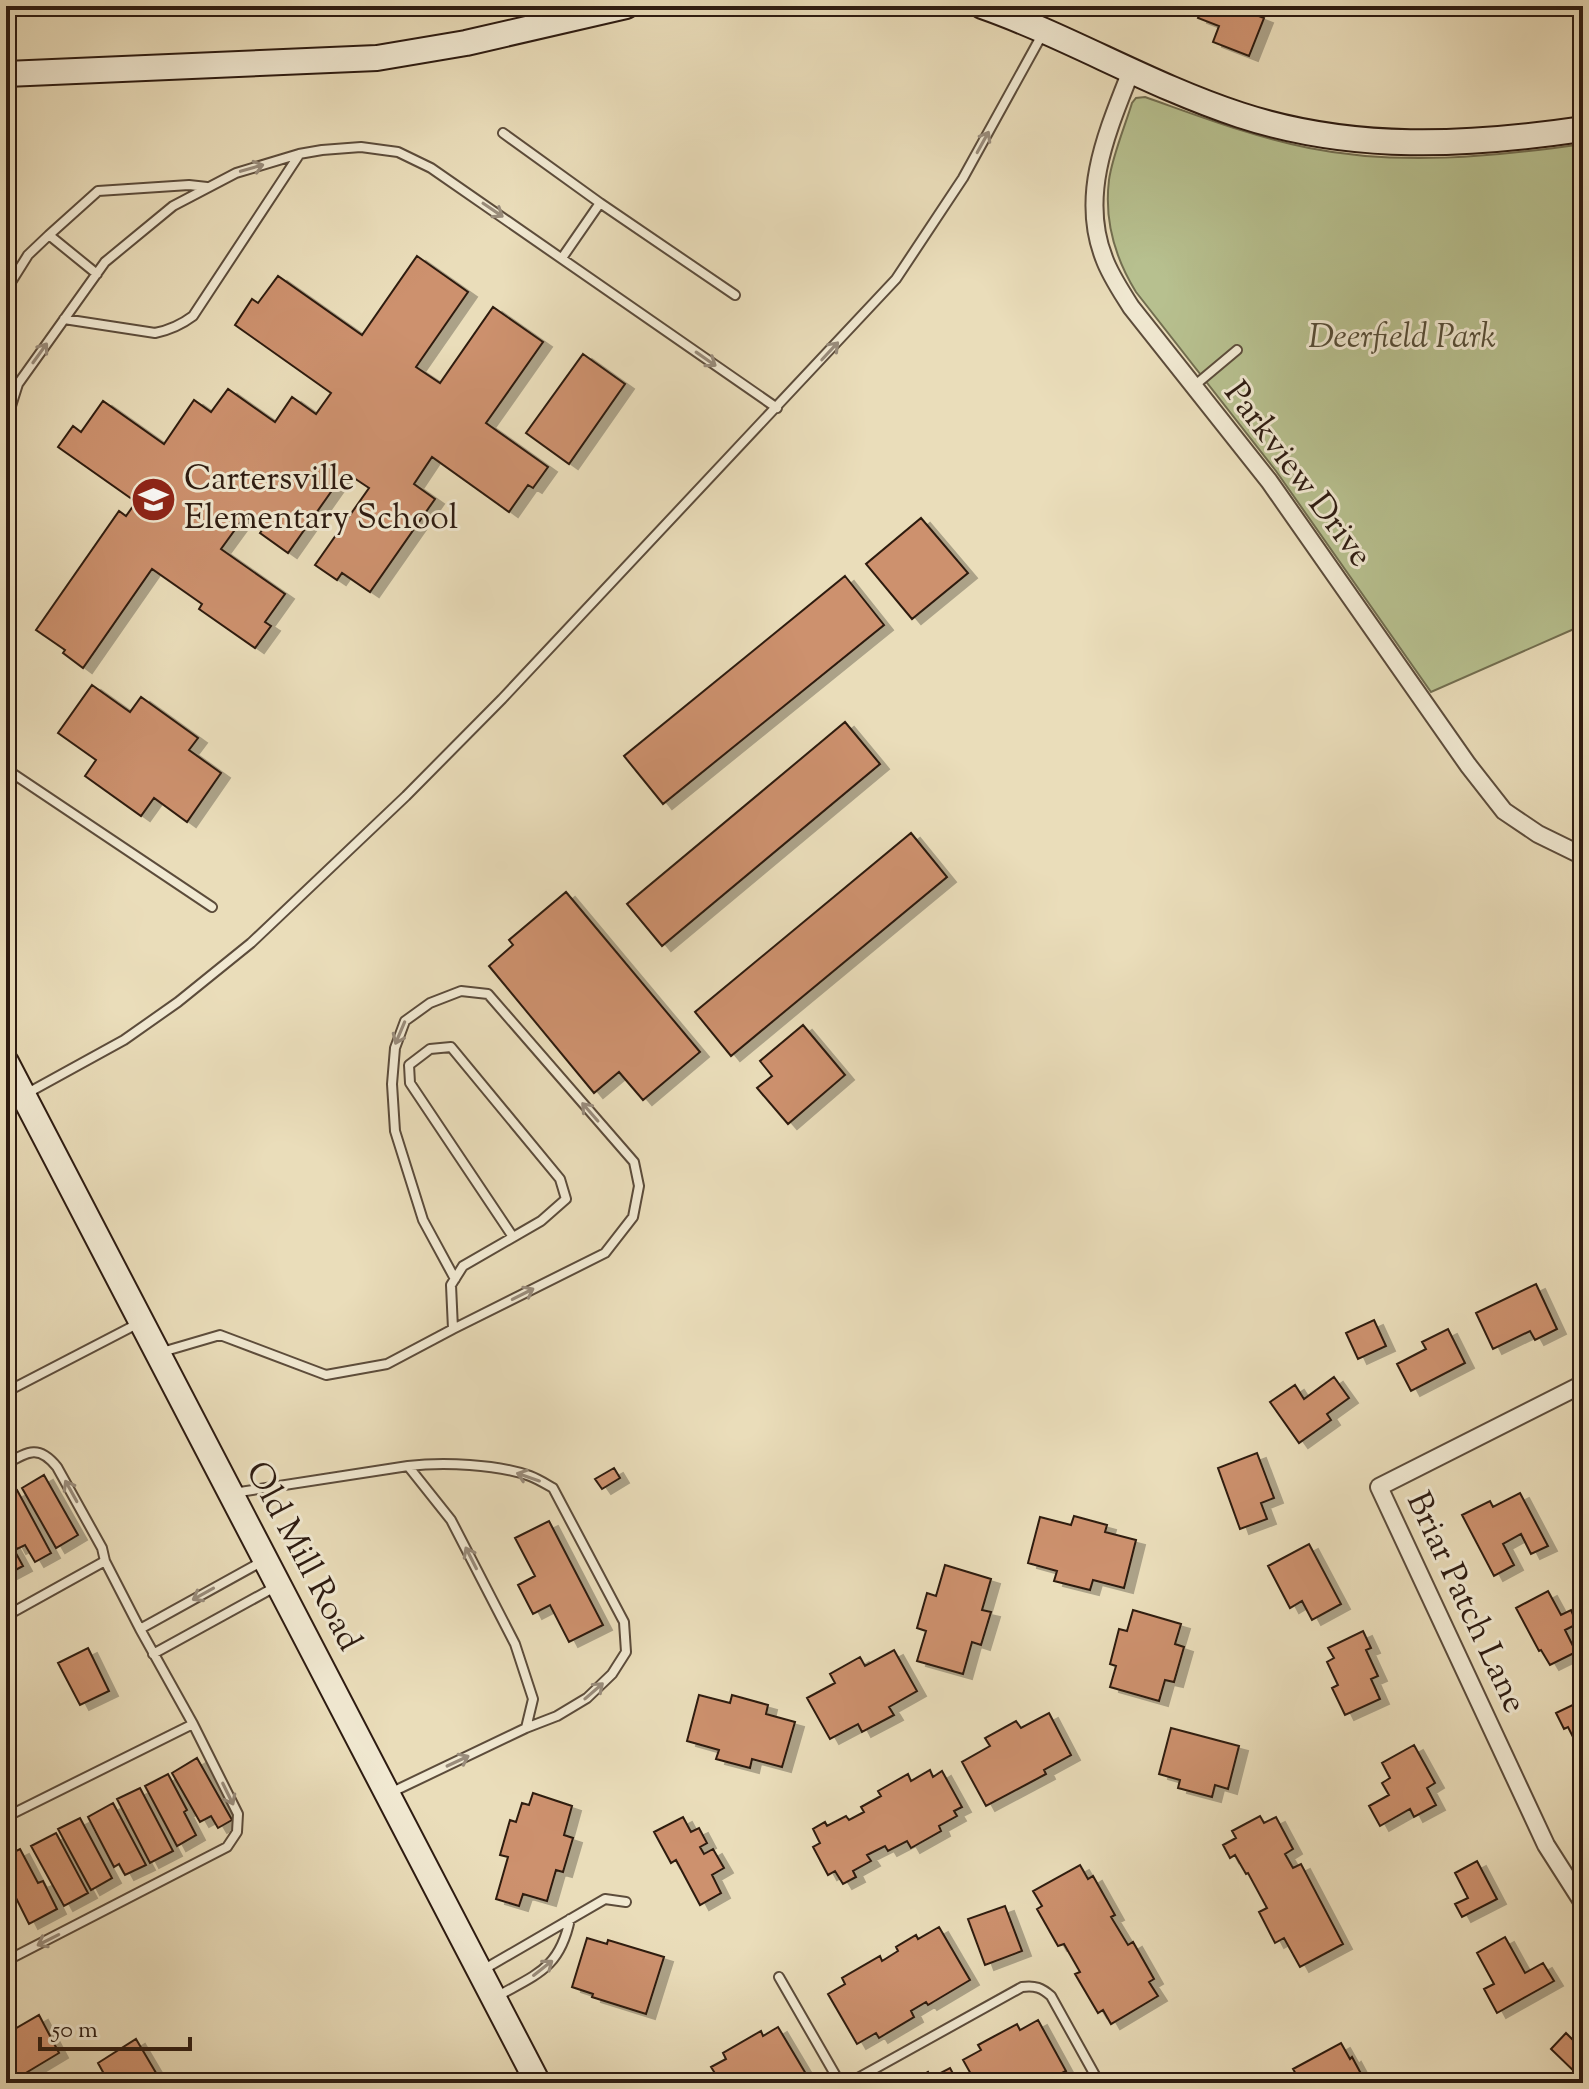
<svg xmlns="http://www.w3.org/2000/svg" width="1589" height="2089" viewBox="0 0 1589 2089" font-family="'Sorts Mill Goudy',serif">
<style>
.green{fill:#b7c08f;stroke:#726e50;stroke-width:2}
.building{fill:#cd916e;stroke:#2d1b11;stroke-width:2;filter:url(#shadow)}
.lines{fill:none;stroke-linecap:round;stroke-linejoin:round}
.lane-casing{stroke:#5c4c3b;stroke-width:12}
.street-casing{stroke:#5c4c3b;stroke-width:20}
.secondary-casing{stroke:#2d1b11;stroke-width:28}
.lane{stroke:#f1e9d2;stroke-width:8}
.street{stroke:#f1e9d2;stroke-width:16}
.secondary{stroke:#f1e9d2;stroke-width:24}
.oneway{stroke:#998c7b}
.labels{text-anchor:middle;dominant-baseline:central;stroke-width:6;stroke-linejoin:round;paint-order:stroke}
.park-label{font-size:34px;font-style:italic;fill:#564d37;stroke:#f1e9d2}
.street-label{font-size:34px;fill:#2d1b11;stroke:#f1e9d2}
.poi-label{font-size:34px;fill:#2d1b11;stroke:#f1e9d2;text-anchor:start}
</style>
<defs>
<filter id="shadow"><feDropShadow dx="9" dy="5" stdDeviation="0" flood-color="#0004"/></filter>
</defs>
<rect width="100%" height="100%" fill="#eaddba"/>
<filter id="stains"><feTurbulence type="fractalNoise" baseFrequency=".0025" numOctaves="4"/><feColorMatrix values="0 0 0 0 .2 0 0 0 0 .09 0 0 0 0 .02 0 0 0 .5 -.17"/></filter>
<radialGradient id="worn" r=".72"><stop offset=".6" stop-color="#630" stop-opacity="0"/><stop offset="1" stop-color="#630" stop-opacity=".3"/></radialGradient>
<path class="green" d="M1145,97C1199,116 1253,137 1309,148C1398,166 1493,157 1583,144V625L1431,692L1276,471L1136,292C1115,258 1104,221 1109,180C1112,157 1125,126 1132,103L1136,98Z"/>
<path class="building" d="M1203,6H1233L1264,18L1249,56L1213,42L1219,26L1198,18Z
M417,256L468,292L416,367L440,383L493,307L543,342L486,423L548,467L533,488L528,485L509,512L432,457L414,484L435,499L370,592L342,573L337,580L315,565L369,488L345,472L288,553L260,533L263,529L245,516L221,549L285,594L265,622L271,626L255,648L199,609L202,604L152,569L83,668L63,653L65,650L36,630L119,511L126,516L136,502L58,447L73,426L81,432L103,401L164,444L194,400L211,412L228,389L275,422L292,397L316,414L331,393L235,325L252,299L258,303L278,276L362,335Z
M583,354L625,384L569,464L526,433Z
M921,518L968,573L912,619L866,564Z
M845,576L884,625L663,804L624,756Z
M92,685L130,712L141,697L198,738L189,750L221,773L187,822L154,798L141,816L85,776L96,760L58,733Z
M845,722L880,764L662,946L627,904Z
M911,833L947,877L731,1056L695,1012Z
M566,892L700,1052L643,1100L619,1072L594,1093L489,966L513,945L509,940Z
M803,1025L845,1075L788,1124L757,1088L772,1076L760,1061Z
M1536,1284L1557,1329L1535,1340L1530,1331L1493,1349L1476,1313Z
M1374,1320L1386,1346L1358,1359L1346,1333Z
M1448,1329L1465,1363L1411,1391L1397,1364L1426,1349L1422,1342Z
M1334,1377L1349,1398L1327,1414L1331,1420L1299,1443L1270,1402L1295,1385L1304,1399Z
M1257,1453L1274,1498L1261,1503L1267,1519L1240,1529L1218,1468Z
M614,1468L620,1478L602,1489L595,1479Z
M44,1475L78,1535L56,1548L22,1488Z
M17,1490L51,1553L35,1562L25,1545L17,1549L6,1528V1496Z
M1520,1493L1548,1546L1531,1554L1521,1534L1503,1544L1514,1565L1494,1576L1462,1515L1490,1501L1493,1507Z
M1074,1516L1107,1525L1105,1532L1136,1540L1124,1588L1093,1580L1090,1590L1054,1581L1057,1571L1028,1563L1040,1517L1071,1525Z
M549,1521L603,1625L569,1642L550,1605L533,1614L518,1585L535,1576L515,1538Z
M6,1535L23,1566L6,1575Z
M1309,1544L1341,1604L1312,1620L1302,1601L1290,1608L1268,1566Z
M945,1565L991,1579L982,1610L991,1612L981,1645L972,1642L963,1674L917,1661L926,1631L917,1628L927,1593L936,1596Z
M1548,1591L1561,1615L1571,1610L1577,1624L1565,1630L1576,1652L1550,1665L1541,1650L1539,1651L1516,1608Z
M1133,1610L1181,1624L1175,1644L1184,1647L1174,1682L1165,1680L1159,1701L1110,1687L1116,1666L1110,1664L1119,1629L1127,1631Z
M1363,1631L1371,1648L1366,1650L1378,1676L1371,1679L1380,1699L1345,1715L1332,1688L1338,1685L1327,1662L1334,1658L1328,1648Z
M88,1648L109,1691L80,1705L58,1663Z
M894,1650L917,1691L889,1707L894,1715L862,1732L858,1724L830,1739L807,1698L835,1683L830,1674L860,1657L865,1666Z
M699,1695L730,1703L732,1695L768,1705L766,1714L795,1722L782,1767L752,1759L750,1768L716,1759L719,1750L687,1741Z
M1583,1700V1752L1581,1753L1568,1727L1564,1729L1556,1713Z
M1049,1713L1071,1755L1044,1770L1046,1774L986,1806L962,1762L990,1746L985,1738L1016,1721L1021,1728Z
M1171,1728L1239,1746L1228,1789L1215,1785L1212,1797L1178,1788L1180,1780L1159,1774Z
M1414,1745L1435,1783L1427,1788L1436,1805L1414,1817L1410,1809L1380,1826L1369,1806L1389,1795L1382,1783L1390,1778L1382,1763Z
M197,1758L232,1820L218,1828L211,1816L200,1822L172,1773Z
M930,1770L933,1777L942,1771L962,1807L954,1811L957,1816L939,1826L941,1831L911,1848L907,1841L888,1851L885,1846L867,1855L871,1861L853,1871L856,1877L843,1884L835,1871L828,1875L813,1847L820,1843L813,1829L825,1822L827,1826L846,1816L849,1820L864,1812L861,1807L881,1796L878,1791L908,1774L911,1781Z
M168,1774L187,1810L184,1812L196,1835L177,1846L145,1786Z
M140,1788L173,1851L150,1863L117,1799Z
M533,1793L572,1806L564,1835L573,1838L563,1872L556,1870L547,1901L523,1894L519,1906L496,1899L508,1857L500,1855L510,1820L516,1822L522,1803L529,1805Z
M113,1803L146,1865L125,1875L119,1864L114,1867L88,1817Z
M1260,1816L1264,1823L1276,1817L1293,1849L1285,1854L1293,1868L1301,1864L1343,1944L1300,1967L1284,1938L1275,1943L1259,1912L1267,1908L1248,1873L1246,1874L1235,1855L1230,1858L1223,1845L1236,1838L1232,1831Z
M683,1817L691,1832L699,1828L707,1843L700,1847L704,1854L713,1849L724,1868L712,1875L721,1893L700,1905L676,1860L671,1863L654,1832Z
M80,1818L112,1878L91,1890L58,1829Z
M56,1833L88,1893L64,1906L31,1846Z
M20,1849L38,1883L43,1881L57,1909L29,1924L6,1878V1856Z
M1477,1861L1497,1899L1462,1917L1455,1904L1468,1898L1455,1873Z
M1080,1865L1088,1879L1093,1876L1115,1915L1111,1917L1128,1945L1133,1942L1154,1979L1149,1982L1158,1996L1111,2024L1103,2010L1098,2013L1075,1974L1080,1972L1064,1944L1058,1946L1037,1909L1042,1906L1033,1891Z
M1005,1906L1022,1951L985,1965L968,1919Z
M939,1927L970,1980L928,2005L926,2002L911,2011L914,2017L879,2038L876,2033L857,2044L828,1994L845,1984L842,1978L880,1956L882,1961L898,1951L896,1947L916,1935L918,1939Z
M1505,1937L1525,1973L1543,1963L1554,1981L1497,2013L1484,1989L1494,1984L1477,1953Z
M587,1938L607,1944L608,1940L664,1957L646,2014L592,1997L593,1994L572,1987Z
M39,2015L59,2053L9,2083H6V2034Z
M1038,2020L1066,2071L1048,2080L1050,2083H976L963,2060L981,2050L978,2045L1017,2024L1020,2030Z
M778,2027L806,2074L791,2083H721L711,2067L726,2059L723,2053L761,2031L763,2036Z
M1566,2033L1577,2044L1583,2038V2080L1551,2049Z
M136,2039L162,2083H109L98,2063Z
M1341,2043L1350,2059L1352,2057L1366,2083H1301L1293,2069Z
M950,2068L958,2083H909L928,2072L931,2078Z"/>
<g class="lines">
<defs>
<path id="lane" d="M503,133L600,203
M49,235L98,191L189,185L207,187
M562,258L600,203L735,295
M6,290L28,255L49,235L97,274
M64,319L155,333C170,330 181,325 193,316L299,155
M1194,386L1237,350
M6,422L18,384L105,262L173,206L236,173L299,154L322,150L361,147L383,150L398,152L431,168L777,408
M6,769L212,907
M24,1095L124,1040L178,1002L251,943L406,796L502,699L896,279L963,178L1043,33
M453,1329L605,1253L633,1217L639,1186L634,1162L488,994L461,991L430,1003L405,1021L395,1048L392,1084L395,1131L423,1220L455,1279
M162,1352L220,1335L326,1375L387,1364L453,1329L451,1285L463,1266L541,1221L566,1199L560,1179L451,1047L430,1049L409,1065L410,1083L513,1237
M6,1392L141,1322
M6,1464C29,1451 39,1445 57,1467L102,1548L105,1561L140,1629L193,1724L238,1814L237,1832L227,1847L6,1961
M408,1466C443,1462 497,1464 530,1476C538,1479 546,1484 553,1488L624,1622L626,1652L612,1674L587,1698L557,1716L526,1728
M233,1493L408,1466L451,1520L515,1644L533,1699L526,1728L388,1794
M6,1616L105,1561
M140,1629L261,1562
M153,1654L275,1587
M6,1817L193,1724
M481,1971L605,1899L626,1902
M779,1977L840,2083
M498,1996C537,1974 560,1968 570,1919
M849,2083L1022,1987C1035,1985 1042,1988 1051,1996L1096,2077L1101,2083"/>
<path id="street" d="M1131,71C1108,130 1079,194 1104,258C1110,275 1121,291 1131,307L1269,481L1468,765L1504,811L1538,834L1583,856
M1583,1384L1379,1487L1546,1845L1583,1903"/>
<path id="secondary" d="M982,6C1070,37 1151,86 1240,115C1353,152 1467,146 1583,129
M6,74L377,58L466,43L626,6
M6,1062L538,2083"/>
</defs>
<use href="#lane" class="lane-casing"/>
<use href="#street" class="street-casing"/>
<use href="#secondary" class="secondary-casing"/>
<use href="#lane" class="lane"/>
<use href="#street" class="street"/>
<use href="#secondary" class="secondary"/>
</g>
<defs><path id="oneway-shaft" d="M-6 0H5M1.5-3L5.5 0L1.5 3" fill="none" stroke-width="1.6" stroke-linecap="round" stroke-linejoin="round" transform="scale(2)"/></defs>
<g class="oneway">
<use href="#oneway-shaft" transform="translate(983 142) rotate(-61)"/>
<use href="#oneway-shaft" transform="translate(252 168) rotate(-16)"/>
<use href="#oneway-shaft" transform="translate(493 210) rotate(34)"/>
<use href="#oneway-shaft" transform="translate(830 351) rotate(-47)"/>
<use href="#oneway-shaft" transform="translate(40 353) rotate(-54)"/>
<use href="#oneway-shaft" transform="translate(706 359) rotate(35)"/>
<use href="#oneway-shaft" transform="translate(400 1033) rotate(113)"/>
<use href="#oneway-shaft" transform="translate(590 1112) rotate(-131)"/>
<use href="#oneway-shaft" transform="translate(523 1294) rotate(-27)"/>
<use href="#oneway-shaft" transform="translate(528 1477) rotate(-161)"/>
<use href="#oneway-shaft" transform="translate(71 1491) rotate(-119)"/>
<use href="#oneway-shaft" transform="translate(471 1558) rotate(-117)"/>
<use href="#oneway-shaft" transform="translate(203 1594) rotate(151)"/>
<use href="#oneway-shaft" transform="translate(594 1691) rotate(-41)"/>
<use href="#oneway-shaft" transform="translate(458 1761) rotate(-25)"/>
<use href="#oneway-shaft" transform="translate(228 1794) rotate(64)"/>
<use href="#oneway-shaft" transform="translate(48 1940) rotate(153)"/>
<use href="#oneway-shaft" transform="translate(543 1968) rotate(-38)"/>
</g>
<defs>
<symbol id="school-disc" viewBox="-11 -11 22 22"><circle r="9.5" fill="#8f2418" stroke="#f1e9d2"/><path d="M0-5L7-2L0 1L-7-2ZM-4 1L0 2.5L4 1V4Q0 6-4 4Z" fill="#fff"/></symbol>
</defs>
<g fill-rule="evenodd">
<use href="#school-disc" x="128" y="474" width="51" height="51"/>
</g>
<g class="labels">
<g class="park-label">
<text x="1402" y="338">Deerfield Park</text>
</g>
<g class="street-label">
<text transform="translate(1297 475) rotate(53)">Parkview Drive</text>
<text transform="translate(302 1557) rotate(62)">Old Mill Road</text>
<text transform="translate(1465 1603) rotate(65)">Briar Patch Lane</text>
</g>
<g class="poi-label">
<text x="184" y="480">Cartersville<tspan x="184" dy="39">Elementary School</tspan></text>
</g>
</g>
<rect width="1589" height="2089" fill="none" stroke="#eaddba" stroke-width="32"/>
<rect x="8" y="8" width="1573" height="2073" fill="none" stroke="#2d1b11" stroke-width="4"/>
<rect x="16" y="16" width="1557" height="2057" fill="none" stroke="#2d1b11" stroke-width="2"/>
<path d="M40 2037v12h150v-12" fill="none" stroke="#2d1b11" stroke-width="4"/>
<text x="52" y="2037" font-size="24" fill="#2d1b11" stroke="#f1e9d2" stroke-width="6" paint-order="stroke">50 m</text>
<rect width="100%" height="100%" filter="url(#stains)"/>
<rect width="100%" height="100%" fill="url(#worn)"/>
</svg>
